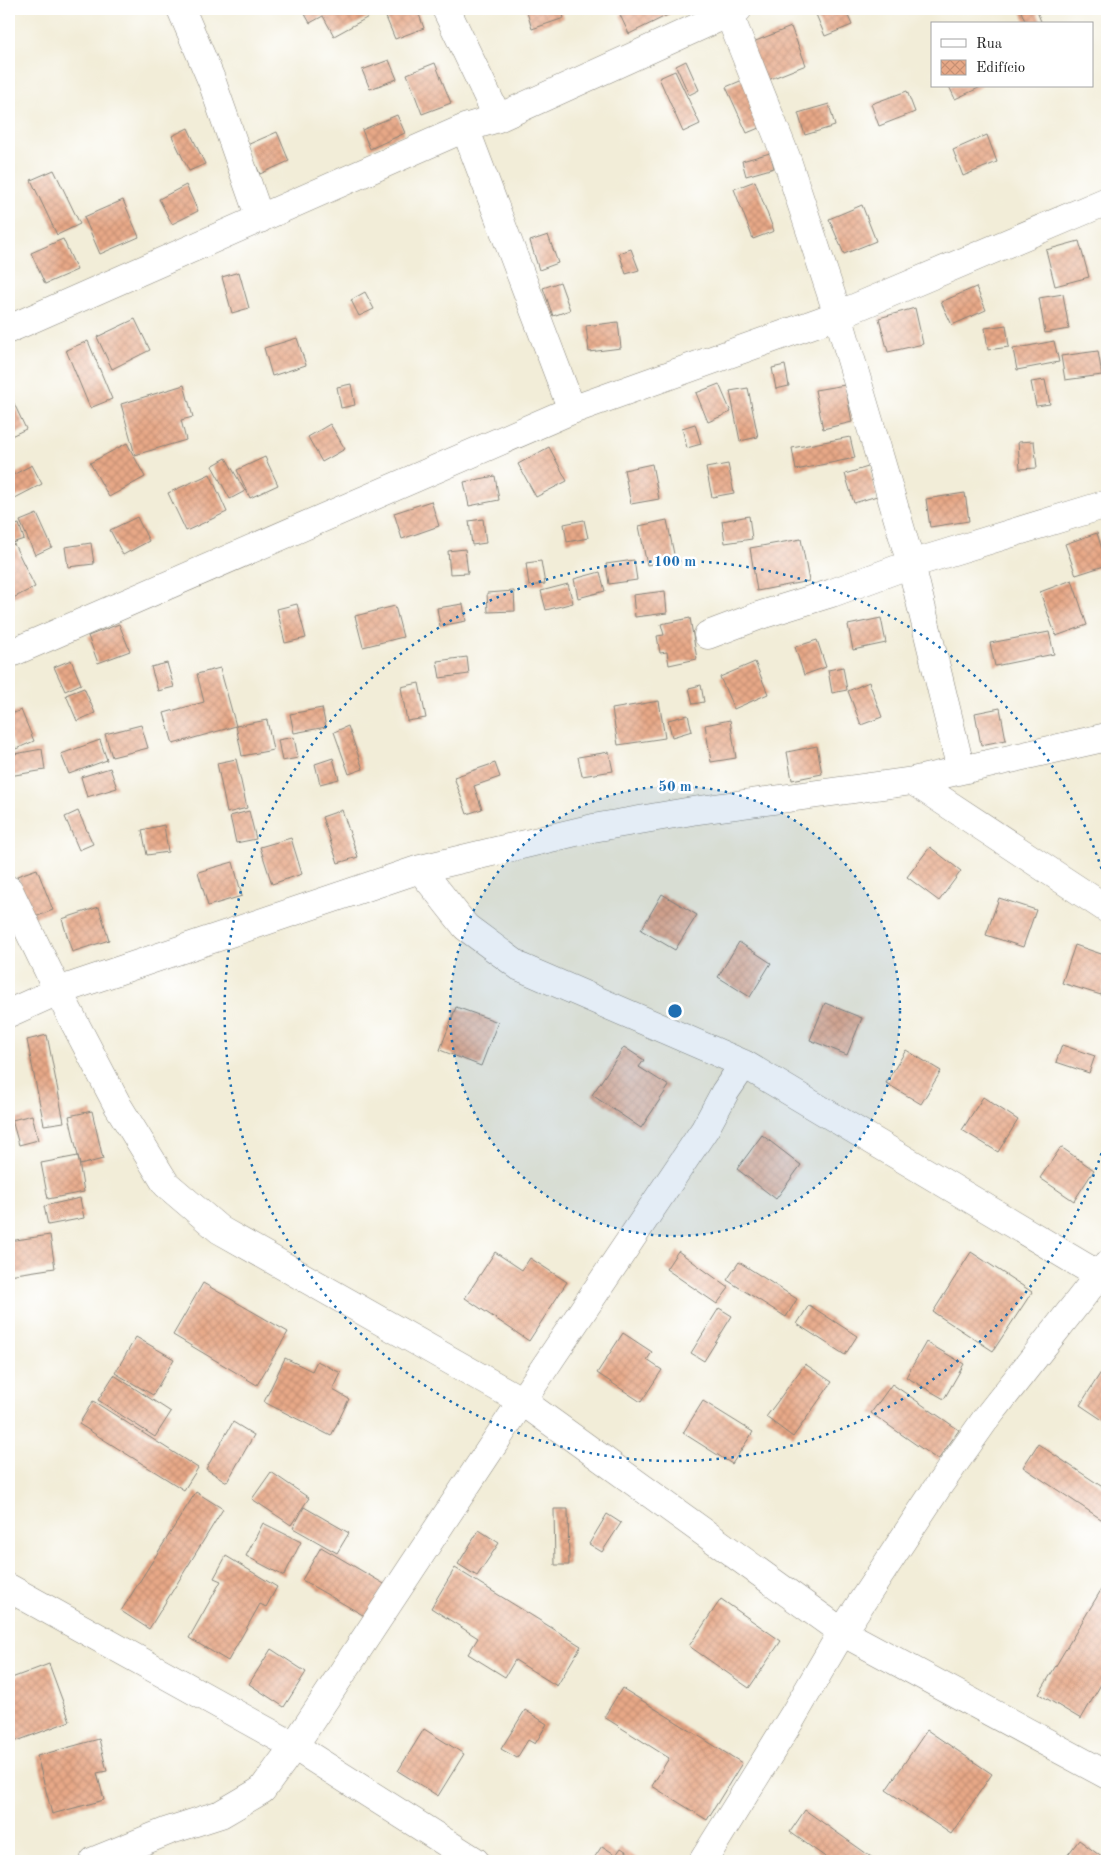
<svg xmlns="http://www.w3.org/2000/svg" width="1116" height="1870" viewBox="0 0 1116 1870" font-family="'Old Standard TT',serif">
<style>
.building{fill:url(#building-cross-hatch)}
.lines{fill:none;stroke-linecap:round;stroke-linejoin:round}
.minor-casing{stroke:#87847a;stroke-width:29}
.minor{stroke:#fff;stroke-width:28}
.ring{fill:none;stroke:#1f6fb2;stroke-width:2.5;stroke-dasharray:2.5 5}
.centre{fill:#1f6fb2;stroke:#fff;stroke-width:2.5}
.ring-label{font-size:15px;text-anchor:middle;font-weight:bold;fill:#1f6fb2;stroke:#fff;stroke-width:5;stroke-linejoin:round;paint-order:stroke}
</style>
<defs>
<pattern id="building-cross-hatch" width="8" height="8" patternUnits="userSpaceOnUse" patternTransform="scale(1.25)"><rect width="8" height="8" fill="#e7a887"/><path d="M0 0l8 8M0 8l8-8" fill="none" stroke="#c69074"/></pattern>
</defs>
<rect width="100%" height="100%" fill="#fff"/>
<filter id="ink" filterUnits="userSpaceOnUse"><feTurbulence type="fractalNoise" baseFrequency=".02" numOctaves="2"/><feDisplacementMap in="SourceGraphic" scale="10" xChannelSelector="R" yChannelSelector="G"/><feConvolveMatrix kernelMatrix="1 2 1 2 8 2 1 2 1" color-interpolation-filters="sRGB"/></filter>
<filter id="wash" filterUnits="userSpaceOnUse"><feTurbulence type="fractalNoise" baseFrequency=".0096" numOctaves="4" result="noise"/><feDisplacementMap in="SourceGraphic" scale="20" xChannelSelector="R" yChannelSelector="G"/><feGaussianBlur stdDeviation="1.12" result="paint"/><feColorMatrix in="noise" values="0 0 0 0 0 0 0 0 0 0 0 0 0 0 0 0 0 1.4 0 .05"/><feComposite in="paint" operator="in"/></filter>
<g filter="url(#wash)">
<rect width="100%" height="100%" fill="#f2edd8"/>
<g id="blocks">
<path class="building" d="M302,9H369L372,15L334,36L323,16L310,23Z
M386,9H417L424,28L395,39L383,10Z
M526,9H561L564,18L532,29Z
M632,9H668L670,14L629,34L620,15Z
M822,9H845L852,25L825,36L815,12Z
M1020,9H1036L1042,24H1017L1025,21Z
M791,27L806,65L763,82L748,44Z
M389,60L397,79L370,89L362,70Z
M686,61L699,90L689,95L676,66Z
M435,63L451,103L422,114L407,74Z
M675,71L700,124L683,132L659,78Z
M745,79L766,125L747,133L726,87Z
M949,86H983L955,99Z
M907,91L915,112L879,126L871,104Z
M829,104L835,126L805,135L798,113Z
M397,115L405,133L370,149L362,130Z
M188,128L205,164L189,171L172,136Z
M277,132L289,161L260,174L247,145Z
M987,135L997,162L963,176L953,150Z
M770,153L774,168L746,176L742,161Z
M54,170L80,224L57,235L31,180Z
M755,181L774,231L753,239L734,189Z
M186,185L198,211L172,224L159,199Z
M123,200L139,237L100,254L84,217Z
M862,205L876,241L844,254L829,219Z
M548,235L558,263L539,270L530,241Z
M63,239L77,270L45,284L31,253Z
M1079,241L1089,277L1055,286L1046,250Z
M631,249L639,270L626,274L619,253Z
M239,272L249,308L232,313L222,277Z
M560,282L570,310L553,316L543,288Z
M976,287L986,310L952,325L941,302Z
M365,292L374,309L359,316L351,300Z
M1063,294L1069,329L1045,333L1039,298Z
M915,308L923,344L888,352L879,318Z
M135,319L150,350L112,369L97,337Z
M618,322L621,348L589,352L586,326Z
M1006,325L1009,347L988,350L985,328Z
M297,338L306,365L272,376L264,348Z
M88,341L112,399L90,408L66,350Z
M1054,341L1059,362L1017,370L1013,349Z
M1098,351L1102,375L1065,380L1061,356Z
M785,365L789,386L776,389L772,368Z
M1045,380L1050,404L1036,406L1031,382Z
M351,384L355,405L341,408L337,387Z
M719,384L731,412L708,422L696,393Z
M184,385L193,417L181,420L186,440L135,455L121,404Z
M845,385L852,422L823,429L815,390Z
M748,388L758,437L740,441L730,391Z
M9,393L26,429L9,437Z
M1107,404V418H1106L1104,405Z
M330,424L345,449L322,462L308,437Z
M695,424L701,444L687,448L682,428Z
M850,437L855,458L796,470L792,448Z
M1034,441L1037,468L1020,469L1018,442Z
M127,443L145,477L109,497L90,463Z
M549,447L567,481L536,497L518,464Z
M265,457L278,485L250,498L237,470Z
M226,458L245,491L230,499L212,466Z
M652,464L659,499L631,504L624,470Z
M728,464L734,493L712,497L706,468Z
M32,465L42,484L15,498L9,488V477Z
M868,467L877,496L854,503L845,474Z
M210,474L227,512L186,531L168,493Z
M495,476L499,500L469,506L464,482Z
M965,493L969,521L930,527L926,499Z
M431,501L439,526L402,539L394,513Z
M37,514L52,547L35,555L20,521Z
M749,516L752,539L725,543L722,521Z
M137,517L149,541L123,555L110,530Z
M483,519L486,543L472,545L469,521Z
M584,520L588,538L567,542L564,524Z
M667,520L675,559L647,565L639,526Z
M19,524L24,539L9,544V527Z
M1097,533L1107,565L1076,575L1065,544Z
M801,539L809,581L757,591L750,548Z
M91,543L94,564L68,567L65,547Z
M14,544L35,587L9,600V547Z
M465,549L468,573L450,574L448,551Z
M634,560L637,580L609,584L606,564Z
M541,561L545,584L529,586L526,563Z
M600,572L605,591L578,598L574,579Z
M1072,580L1087,625L1056,636L1040,592Z
M568,584L573,603L546,610L541,591Z
M514,591L515,611L488,612L487,593Z
M665,591L667,613L635,617L633,595Z
M297,604L306,638L285,643L277,609Z
M463,604L466,621L440,626L437,608Z
M395,606L403,637L363,647L355,616Z
M690,618L697,659L669,665L667,652L660,653L657,636L664,635L661,624Z
M881,618L886,643L853,650L848,625Z
M119,624L130,651L98,663L88,636Z
M1049,632L1054,654L995,666L990,643Z
M817,640L826,667L804,675L795,647Z
M467,657L469,674L440,678L437,661Z
M71,660L81,684L65,691L54,667Z
M755,662L768,694L734,709L720,677Z
M167,663L174,687L158,691L151,667Z
M843,667L847,690L832,693L828,670Z
M220,668L236,726L173,744L164,713L204,702L197,674Z
M869,682L882,717L861,725L848,691Z
M419,683L426,718L407,721L401,687Z
M701,685L704,702L693,704L689,688Z
M84,688L95,713L77,721L66,695Z
M659,701L665,738L618,745L612,709Z
M322,708L326,727L294,733L290,714Z
M1000,708L1006,740L981,745L975,713Z
M21,710L34,741L16,749L9,733V715Z
M688,715L692,731L672,737L668,720Z
M267,720L273,750L242,756L236,726Z
M730,720L736,758L711,762L705,725Z
M141,725L148,748L112,757L105,734Z
M348,726L363,769L349,774L334,732Z
M294,737L298,758L282,761L278,740Z
M100,740L107,760L69,774L61,754Z
M817,746L822,774L792,780L787,752Z
M42,749L45,770L9,776V755Z
M609,752L613,771L582,776L578,757Z
M333,758L339,779L320,784L315,764Z
M236,759L247,808L227,813L217,763Z
M495,763L500,777L474,786L482,809L467,814L454,777Z
M110,768L117,788L87,797L81,777Z
M342,810L358,857L338,863L322,817Z
M78,811L93,844L79,850L65,817Z
M249,811L256,839L236,843L230,816Z
M164,825L168,852L147,855L142,830Z
M291,838L302,874L272,884L260,847Z
M930,847L961,871L939,901L907,877Z
M233,862L242,896L208,906L198,872Z
M37,869L53,910L33,918L17,876Z
M662,894L697,915L675,950L641,930Z
M999,898L1036,910L1023,947L986,935Z
M99,907L109,940L72,952L62,919Z
M739,942L771,963L750,997L718,977Z
M1075,945L1107,956V976L1101,995L1062,983Z
M825,1003L862,1018L847,1055L810,1040Z
M456,1007L498,1022L481,1066L440,1050Z
M47,1035L64,1122L44,1125L27,1040Z
M1062,1045L1095,1056L1089,1073L1056,1062Z
M624,1047L644,1060L639,1067L669,1086L641,1128L592,1095Z
M906,1050L941,1071L921,1104L886,1083Z
M983,1097L1018,1120L998,1152L962,1130Z
M92,1111L103,1159L80,1165L69,1116Z
M32,1115L38,1140L19,1145L12,1120Z
M762,1135L801,1165L776,1199L737,1169Z
M1061,1147L1094,1170L1074,1201L1040,1178Z
M78,1156L84,1192L48,1199L41,1163Z
M80,1198L84,1218L48,1225L44,1206Z
M50,1235L55,1268L9,1275V1241Z
M678,1251L729,1288L717,1304L666,1269Z
M495,1252L522,1270L530,1258L567,1282L529,1341L465,1298Z
M971,1252L1032,1292L993,1351L933,1312Z
M739,1262L797,1299L786,1317L727,1280Z
M203,1283L288,1332L257,1385L173,1335Z
M809,1305L857,1336L845,1355L797,1324Z
M719,1308L732,1316L704,1361L691,1353Z
M623,1333L652,1352L647,1360L662,1370L641,1402L597,1373Z
M136,1337L174,1359L153,1395L115,1373Z
M926,1342L964,1364L944,1399L906,1377Z
M285,1358L312,1371L317,1361L341,1373L333,1390L349,1399L331,1436L264,1402Z
M1107,1363V1423L1080,1405Z
M805,1364L832,1382L793,1437L766,1417Z
M114,1375L171,1412L155,1437L98,1400Z
M892,1384L959,1430L938,1460L871,1413Z
M93,1401L198,1468L184,1490L79,1424Z
M703,1401L753,1432L732,1464L683,1433Z
M233,1422L254,1435L227,1482L206,1469Z
M1038,1444L1107,1490V1523L1023,1467Z
M271,1472L309,1498L291,1525L252,1499Z
M196,1492L223,1509L149,1629L121,1611Z
M304,1507L349,1533L337,1553L293,1528Z
M554,1509H568L569,1565H555Z
M607,1514L621,1523L602,1552L589,1544Z
M263,1523L301,1542L284,1576L246,1556Z
M479,1530L499,1543L477,1576L458,1564Z
M321,1547L386,1585L368,1618L302,1580Z
M226,1556L277,1587L266,1607L260,1604L228,1661L189,1638L221,1581L214,1578Z
M455,1568L581,1646L557,1686L515,1660L505,1677L468,1654L478,1638L431,1608Z
M1107,1580V1674L1081,1719L1039,1694Z
M721,1599L781,1641L749,1688L689,1646Z
M271,1649L306,1672L284,1707L249,1684Z
M49,1664L70,1721L9,1744V1679Z
M622,1688L742,1763L707,1820L652,1786L669,1758L604,1717Z
M525,1710L547,1724L535,1744L528,1740L517,1758L501,1749Z
M424,1729L464,1754L438,1796L398,1771Z
M927,1730L992,1774L951,1834L886,1790Z
M99,1739L107,1771L97,1773L104,1800L52,1814L37,1756Z
M805,1810L877,1861H831L790,1832Z
M1079,1840L1107,1861H1063Z
M602,1846L616,1855L621,1848L641,1861H592Z"/>
</g>
</g>
<g filter="url(#ink)">
<use href="#blocks" fill-opacity="0" stroke="#87847a" stroke-width="1"/>
<g class="lines">
<defs>
<path id="minor" d="M181,9L211,79L260,219
M446,9L498,118
M727,9L786,157L838,315L911,564L961,770
M465,128L572,410
M9,329L465,128L498,118L738,9
M708,635L761,615L832,593L911,564L1107,504
M9,654L572,410L838,315L1107,201
M913,781L1107,909
M420,869L466,927L520,967L744,1064L1107,1280
M9,890L58,991L118,1106L166,1184L220,1230L522,1401L842,1632L1107,1775
M9,1013L58,991L420,869L593,828L692,811L913,781L1107,737
M9,1588L294,1746L475,1861
M94,1861L168,1831L221,1814L262,1790L294,1746L522,1401L705,1129L725,1092L744,1064
M703,1861L793,1716L842,1632L937,1488L985,1420L1107,1265"/>
</defs>
<use href="#minor" class="minor-casing"/>
<use href="#minor" class="minor"/>
</g>
</g>
<circle cx="675" cy="1011" r="225" fill="#1f6fb2" fill-opacity=".12"/>
<g class="ring">
<circle cx="675" cy="1011" r="225"/>
<path d="M1106 1139A450 450 0 1 1 1106 883"/>
</g>
<circle cx="675" cy="1011" r="8" class="centre"/>
<g class="ring-label">
<text x="675" y="566">100 m</text>
<text x="675" y="791">50 m</text>
</g>
<rect width="1116" height="1870" fill="none" stroke="#fff" stroke-width="30"/>
<rect x="931" y="22" width="162" height="65" fill="#ffffff" stroke="#a4a4a4"/>
<rect x="941" y="39" width="25" height="8" fill="#ffffff" stroke="#a4a4a4"/>
<text x="976" y="48" font-size="15" fill="#1c1c1c">Rua</text>
<rect x="941" y="60" width="25" height="15" fill="url(#building-cross-hatch)" stroke="#a4a4a4"/>
<text x="976" y="72" font-size="15" fill="#1c1c1c">Edifício</text>
</svg>
